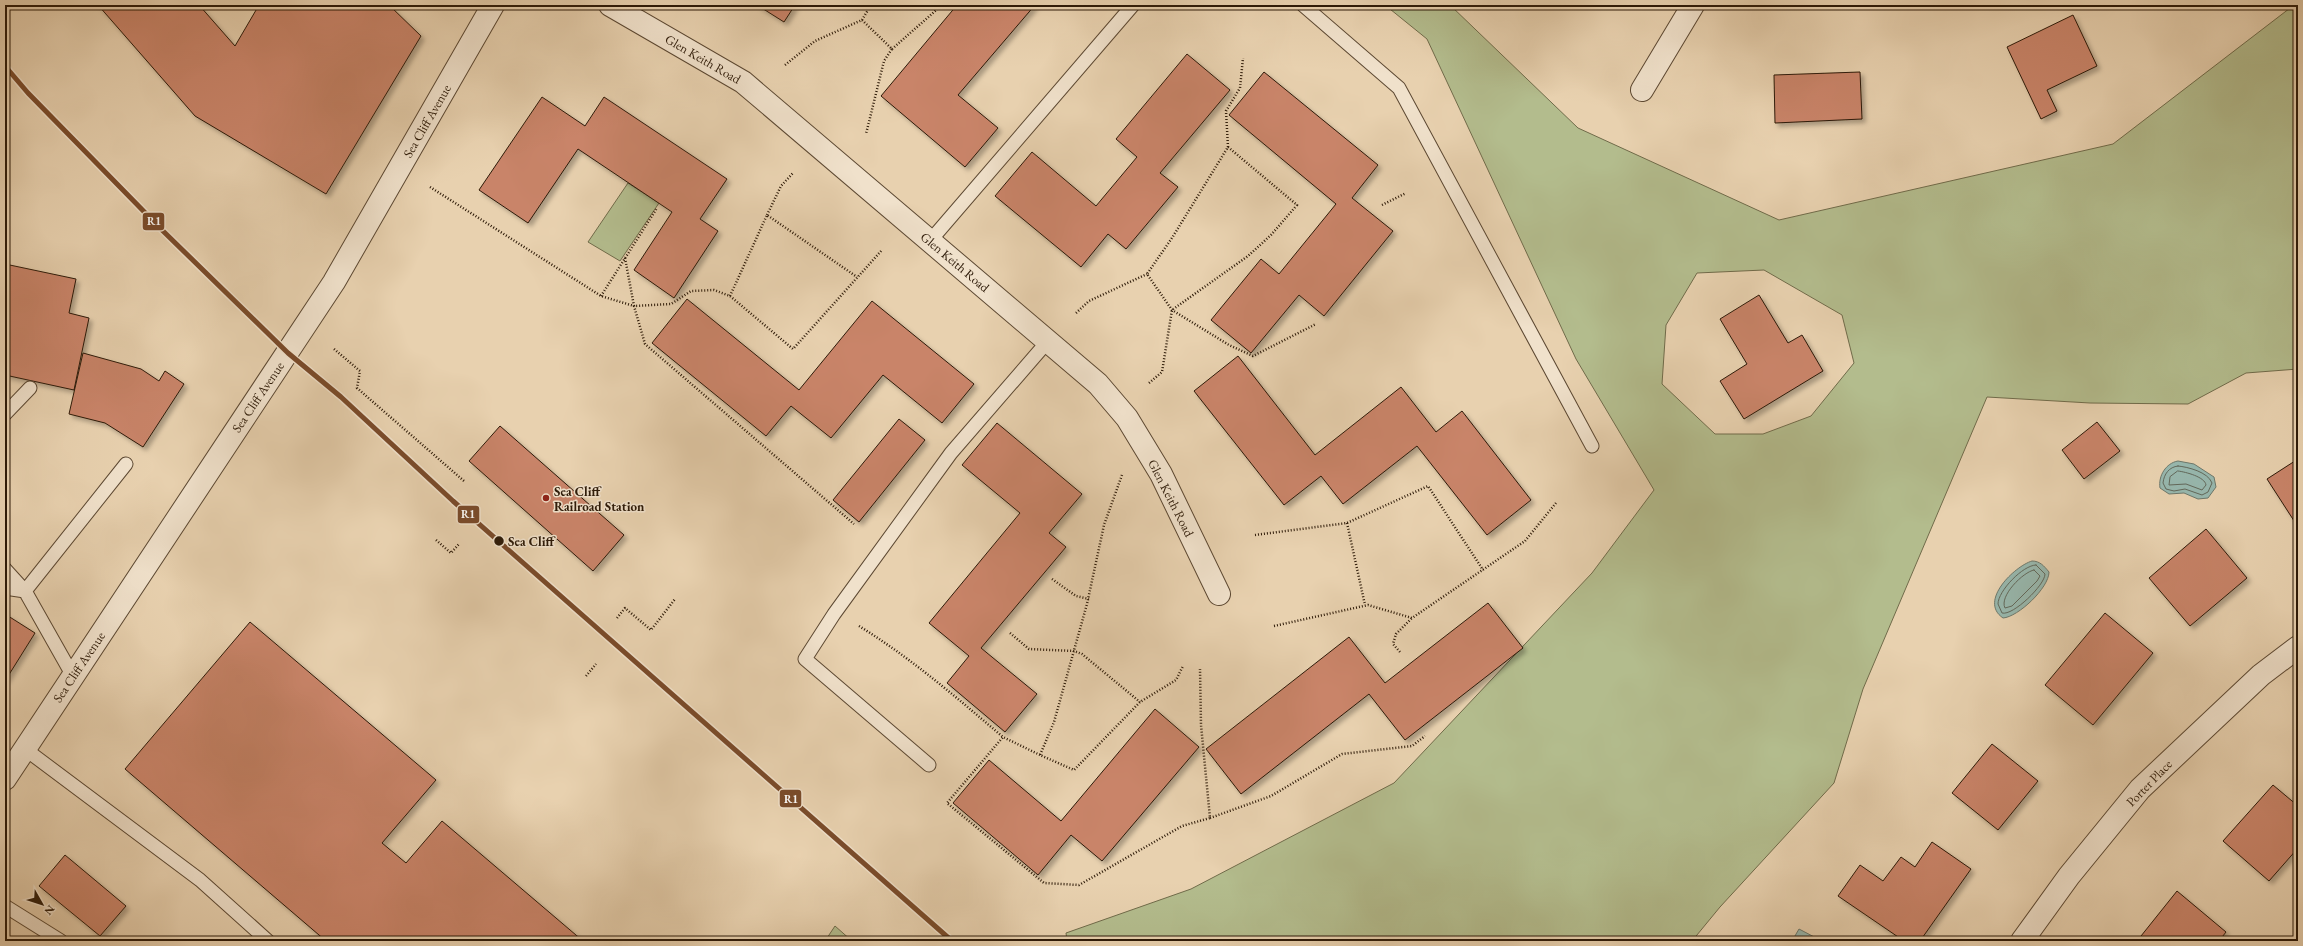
<svg xmlns="http://www.w3.org/2000/svg" width="2303" height="946" viewBox="0 0 2303 946" font-family="'EB Garamond',serif">
<style>
.green{fill:#b3bc8d;stroke:#706b4a;fill-rule:evenodd}
.water{fill:#97b7ad;stroke:#6d786b}
.lines{fill:none;stroke-linecap:round;stroke-linejoin:round}
.shore{stroke:#62685a;stroke-width:1}
.building{fill:#c98469;stroke:#2d1a08;filter:url(#shadow)}
.service-casing{stroke:#5c4832;stroke-width:15}
.minor-casing{stroke:#5c4832;stroke-width:24}
.tertiary-casing{stroke:#5c4832;stroke-width:24}
.path{stroke:#2d1a08;stroke-width:2.5;stroke-dasharray:1 2;stroke-linecap:butt}
.service{stroke:#f0e1cb;stroke-width:13}
.minor{stroke:#f0e1cb;stroke-width:22}
.tertiary{stroke:#f0e1cb;stroke-width:22}
.rail-1-casing{stroke:#f0e1cb;stroke-width:8}
.rail-1{stroke:#7a4b2a;stroke-width:5}
.poi-dot{fill:#8f2418;stroke:#f0e1cb;stroke-width:1.5}
.stop-dot{fill:#2d1a08;stroke:#f0e1cb;stroke-width:1.5}
.labels{text-anchor:middle;dominant-baseline:central;stroke-width:3;stroke-linejoin:round;paint-order:stroke}
.street-label{font-size:13px;fill:#2d1a08;stroke:#f0e1cb}
.poi-label{font-size:13px;font-weight:bold;fill:#2d1a08;stroke:#f0e1cb;text-anchor:start}
.stop-label{font-size:13px;font-weight:bold;fill:#2d1a08;stroke:#f0e1cb;text-anchor:start}
.line-badge{stroke:#f0e1cb;stroke-width:1.5}
.badge-label{font-size:11px;text-anchor:middle;font-weight:bold;fill:#fff}
</style>
<defs>
<filter id="shadow"><feDropShadow dx="3.5" dy="3.5" stdDeviation="2" flood-color="#0004"/></filter>
</defs>
<rect width="100%" height="100%" fill="#e8d1af"/>
<filter id="stains"><feTurbulence type="fractalNoise" baseFrequency=".005" numOctaves="4"/><feColorMatrix values="0 0 0 0 .2 0 0 0 0 .09 0 0 0 0 .02 0 0 0 .5 -.17"/></filter>
<radialGradient id="worn" r=".72"><stop offset=".6" stop-color="#630" stop-opacity="0"/><stop offset="1" stop-color="#630" stop-opacity=".3"/></radialGradient>
<path class="green" d="M1385,5H1450L1578,128L1779,220L2113,144L2294,5H2298V369L2246,373L2188,404L2090,403L1987,397L1863,689L1834,783L1720,907L1692,941H1067L1066,933L1191,889L1394,783L1592,573L1654,490L1576,359L1427,39ZM1764,270L1842,315L1854,363L1811,416L1763,434H1715L1662,384L1666,325L1697,273Z
M628,183L659,203L620,261L588,242Z
M835,926L852,941H825Z"/>
<path class="water" d="M2178,461L2194,464L2214,477L2216,487L2208,498L2198,499L2184,493L2169,494L2160,488C2158,476 2166,463 2178,461Z
M2032,561C2040,561 2044,566 2049,572C2049,588 2018,617 2003,618C1978,601 2015,566 2032,561Z
M1799,929L1820,940V941H1792Z"/>
<g class="lines">
<path class="shore" d="M2178,466C2188,467 2208,472 2212,483L2208,492L2202,495L2185,489L2174,491L2166,489L2163,483C2164,474 2169,467 2178,466Z
M2178,471C2186,472 2205,477 2206,485L2202,490L2186,484L2169,485L2170,477Z
M2036,565L2045,574C2045,585 2013,616 2002,613L1998,604C1998,591 2023,565 2036,565Z
M2034,570L2040,576L2037,581L2012,606L2005,608C1999,596 2023,572 2034,570Z"/>
</g>
<path class="building" d="M98,5H199L235,46L259,5H389L421,36L326,194L195,116Z
M757,5H795L784,22Z
M957,5H1035L958,95L998,128L965,167L881,96Z
M2073,15L2097,66L2047,90L2057,111L2041,119L2007,47Z
M1187,54L1230,90L1160,173L1178,187L1126,249L1108,234L1081,267L995,196L1032,152L1096,206L1137,157L1116,139Z
M1264,72L1378,165L1352,198L1393,231L1324,316L1299,295L1251,353L1211,320L1261,259L1279,274L1336,204L1229,115Z
M1860,72L1862,119L1775,123L1774,75Z
M542,97L585,126L604,97L727,179L700,219L718,231L674,298L634,270L672,212L578,149L528,223L479,190Z
M5,264L76,279L69,313L89,318L74,390L5,375Z
M1759,295L1788,343L1802,335L1823,371L1744,419L1720,381L1747,364L1720,319Z
M687,299L799,390L872,301L974,384L942,423L883,375L831,438L791,406L766,436L652,343Z
M83,353L141,369L159,381L165,371L184,384L143,447L105,423L69,414Z
M1238,356L1315,455L1401,387L1436,432L1462,411L1531,500L1487,535L1417,446L1343,504L1321,476L1284,505L1194,391Z
M899,419L925,440L859,522L833,500Z
M2097,422L2120,451L2084,479L2062,450Z
M997,423L1082,494L1049,533L1066,547L981,648L1037,694L1005,732L947,683L969,656L929,623L1020,513L962,465Z
M500,426L624,535L593,571L469,461Z
M2298,459V527L2267,479Z
M2206,529L2247,578L2190,626L2149,578Z
M1488,603L1523,648L1405,740L1369,694L1241,794L1206,749L1349,637L1385,683Z
M2105,613L2153,653L2093,725L2045,685Z
M5,614L35,633L5,681Z
M250,622L436,780L382,843L406,863L442,821L583,941H326L125,769Z
M1155,709L1199,747L1102,861L1071,835L1038,875L953,803L989,760L1061,821Z
M1992,744L2038,781L1998,830L1952,793Z
M2273,785L2298,806V848L2269,881L2223,841Z
M1932,842L1971,869L1920,941H1904L1838,896L1860,865L1883,881L1901,857L1915,867Z
M65,855L126,906L100,936L39,886Z
M2177,891L2226,932L2219,941H2137Z"/>
<g class="lines">
<defs>
<path id="service" d="M1303,5L1399,88L1592,446
M930,241L1133,5
M5,414L30,388
M5,569L25,591
M5,588L25,591
M73,676L25,591L126,464
M25,749L200,880L268,941
M929,765L805,659L834,614L951,453L1048,341
M5,906L61,941"/>
<path id="minor" d="M610,5L743,82L1098,384L1127,418L1161,474L1219,594
M1642,90L1693,5
M2022,941L2069,876L2140,789L2261,675L2298,647"/>
<path id="tertiary" d="M5,779L334,282L493,5"/>
</defs>
<use href="#service" class="service-casing"/>
<use href="#minor" class="minor-casing"/>
<use href="#tertiary" class="tertiary-casing"/>
<path class="path" d="M862,20L871,5
M892,49L942,5
M785,65L815,41L862,20L892,49L884,61L866,134
M1228,147L1226,111L1240,88L1243,58
M430,187L601,296L634,306L645,344L854,524
M1382,205L1406,193
M767,215L781,186L793,173
M625,258L634,306L671,304L691,291L714,290L730,296L793,349L882,250
M601,296L657,208
M730,296L767,215L857,277
M1076,313L1089,301L1147,274
M334,349L360,371L357,388L464,481
M1149,383L1162,372L1172,310L1248,256L1271,235L1297,205L1228,147L1172,238L1147,274L1172,310L1229,345L1253,356L1316,324
M1122,475L1104,525L1087,604L1054,722L1040,755L1074,770L1140,702L1176,680L1183,666
M1347,523L1365,605
M1255,535L1347,523L1428,486L1483,570
M436,540L451,553L459,544
M1052,579L1076,596L1089,599
M617,618L625,608L651,630L675,599
M859,626C911,658 957,698 1003,737
M1274,626L1368,605L1412,618L1525,541L1556,503
M1010,633L1029,649L1074,651L1082,654L1140,702
M1400,652L1393,644L1396,634L1412,618
M586,676L596,664
M1040,755L1003,737L947,803L1044,883L1079,885L1182,826L1210,818L1201,725L1200,669
M1210,818L1271,796L1342,754L1412,746L1425,736"/>
<use href="#service" class="service"/>
<use href="#minor" class="minor"/>
<use href="#tertiary" class="tertiary"/>
<defs>
<path id="rail-1" d="M5,66L28,93L163,231L288,353L341,397L453,501L952,941"/>
</defs>
<use href="#rail-1" class="rail-1-casing"/>
<use href="#rail-1" class="rail-1"/>
</g>
<circle class="poi-dot" cx="546" cy="498" r="4"/>
<circle class="stop-dot" cx="499" cy="541" r="5.5"/>
<g class="labels">
<g class="street-label">
<text transform="translate(703 59) rotate(30)">Glen Keith Road</text>
<text transform="translate(427 121) rotate(-60)">Sea Cliff Avenue</text>
<text transform="translate(955 262) rotate(40)">Glen Keith Road</text>
<text transform="translate(258 397) rotate(-56)">Sea Cliff Avenue</text>
<text transform="translate(1171 498) rotate(63)">Glen Keith Road</text>
<text transform="translate(79 667) rotate(-56)">Sea Cliff Avenue</text>
<text transform="translate(2149 783) rotate(-46)">Porter Place</text>
</g>
<g class="poi-label">
<text x="554" y="491">Sea Cliff<tspan x="554" dy="15">Railroad Station</tspan></text>
</g>
<g class="stop-label">
<text x="508" y="541">Sea Cliff</text>
</g>
</g>
<g class="line-badge">
<rect x="142" y="212" width="23" height="19" rx="4" fill="#7a4b2a"/>
<rect x="457" y="505" width="23" height="19" rx="4" fill="#7a4b2a"/>
<rect x="779" y="789" width="23" height="19" rx="4" fill="#7a4b2a"/>
</g>
<g class="badge-label">
<text x="154" y="225">R1</text>
<text x="468" y="518">R1</text>
<text x="791" y="803">R1</text>
</g>
<rect width="2303" height="946" fill="none" stroke="#e8d1af" stroke-width="20"/>
<rect x="6" y="6" width="2291" height="934" fill="none" stroke="#2d1a08" stroke-width="2"/>
<rect x="10" y="10" width="2283" height="926" fill="none" stroke="#2d1a08"/>
<g transform="translate(42 904) rotate(129)" stroke="#f0e1cb" stroke-width="3" paint-order="stroke">
<path d="M0-3L7 15L0 10L-7 15Z" fill="#2d1a08"/>
<text y="-6" font-size="11" font-weight="bold" text-anchor="middle" fill="#2d1a08">N</text>
</g>
<rect width="100%" height="100%" filter="url(#stains)"/>
<rect width="100%" height="100%" fill="url(#worn)"/>
</svg>
